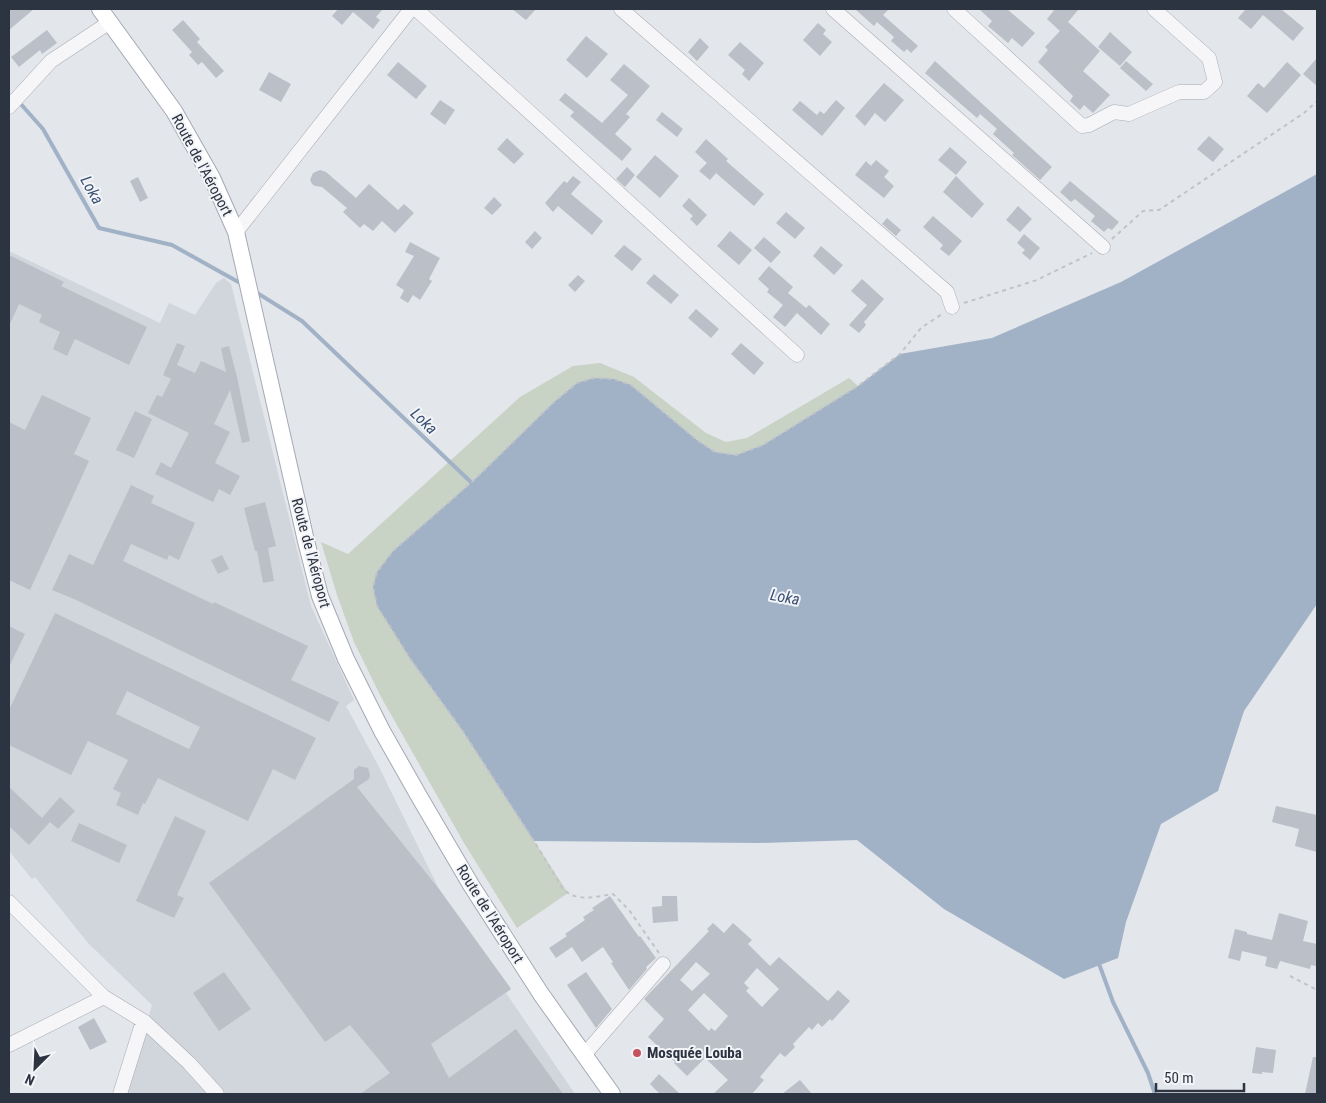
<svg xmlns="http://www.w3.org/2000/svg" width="1326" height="1103" viewBox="0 0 1326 1103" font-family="'Roboto Condensed',sans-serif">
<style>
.built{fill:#d1d5dc}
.green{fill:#c8d3c5}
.water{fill:#a1b2c7}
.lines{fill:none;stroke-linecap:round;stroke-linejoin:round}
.stream{stroke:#a1b2c7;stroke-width:4}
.building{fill:#bbbfc7;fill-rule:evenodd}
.minor-casing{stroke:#a8adb4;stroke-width:15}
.major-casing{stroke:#a3aab5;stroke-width:18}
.path{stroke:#c1c3c9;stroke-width:2;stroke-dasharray:4 4;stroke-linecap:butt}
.minor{stroke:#f6f6f9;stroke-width:14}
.major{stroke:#fff;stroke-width:16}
.poi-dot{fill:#c5525f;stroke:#f3f4f8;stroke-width:2}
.labels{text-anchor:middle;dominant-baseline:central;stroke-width:4;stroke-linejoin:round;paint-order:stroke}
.street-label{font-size:15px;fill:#2c3341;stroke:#f3f4f8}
.poi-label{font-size:15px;font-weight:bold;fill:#2c3341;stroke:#f3f4f8;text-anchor:start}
.water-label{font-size:16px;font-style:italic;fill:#395072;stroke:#f3f4f8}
</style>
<rect width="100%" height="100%" fill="#e3e6ea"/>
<path class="built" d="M9,251L160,323L169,303L195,315L216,283L224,278L231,284L311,606L354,700L346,706L378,765L439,889L511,989L506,993L575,1094H126L152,1005L88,943L35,877L32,879L9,851Z"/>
<path class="green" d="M600,363L634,377L706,433L726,442L747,438L849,378L858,386L763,445L736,455L715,452L697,440L631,385L577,383L554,402L472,482L393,551L411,660L462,730L568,893L517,928L464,843L381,697L354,642L337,595L321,542L348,554L520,397L573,366Z"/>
<path class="water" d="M1317,174V604L1244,711L1218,791L1161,824L1126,922L1118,958L1064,979L944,909L857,840L758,843L534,841L462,730L411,660L377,606L373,587L377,572L393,551L472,482L554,402L577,383L594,378L614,379L631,385L697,440L715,452L736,455L763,445L858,386L900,354L992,338L1121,282Z"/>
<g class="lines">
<path class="stream" d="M19,102L43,129L99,228L172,245L242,284
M254,291L302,321L475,486
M1098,961L1113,1002L1148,1073L1155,1094"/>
</g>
<path class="building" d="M9,9H34L9,30Z
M338,9H383L376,17L380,20L373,29L353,12L342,25L332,16Z
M512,9H536L526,20Z
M855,9H889L883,15L918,46L911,53L907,49L904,52L891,41L894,37L877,22L874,26Z
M979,9H1007L1035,33L1022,47L1012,38L1008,43L988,26L992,21Z
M1055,9H1079L1068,22L1100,51L1083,71L1110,95L1093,113L1084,105L1080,110L1070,101L1073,96L1038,62L1048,50L1045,47L1060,31L1047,19Z
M1246,9H1281L1304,28L1293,41L1263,15L1251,29L1238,18Z
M183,20L200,39L197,42L224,71L216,78L202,62L198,65L189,55L192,52L172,30Z
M818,23L826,30L823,34L832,42L820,56L803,40Z
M47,30L57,43L42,54L40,50L19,67L11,57Z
M1110,32L1132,52L1120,66L1098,47Z
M586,36L608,54L587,78L566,60Z
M700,38L709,47L697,61L688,52Z
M740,42L764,63L749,81L742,74L745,70L728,55Z
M1317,58V86L1303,74Z
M935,61L1052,167L1040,180L1012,155L1014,153L993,134L997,129L980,114L977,118L925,73Z
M1126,61L1153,84L1146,91L1120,68Z
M398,62L427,86L416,99L387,75Z
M1287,62L1301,75L1267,113L1247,96L1258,83L1264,88Z
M624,64L650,86L626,114L630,117L615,134L632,149L622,161L570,116L574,112L559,100L565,93L602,123L628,95L610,80Z
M269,72L291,84L281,102L259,90Z
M884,83L904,100L885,122L875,113L865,126L855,116Z
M440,100L455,110L445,125L430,114Z
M836,100L845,108L822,136L792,110L800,101L817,115L820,111L824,114Z
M662,112L683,129L677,137L656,120Z
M1209,136L1224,149L1213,162L1197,149Z
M507,138L524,154L514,164L497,149Z
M706,139L728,159L726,161L764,194L754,206L716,173L710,180L699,171L707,163L695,152Z
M950,147L967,162L956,175L938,160Z
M655,155L679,176L660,198L636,177Z
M876,160L889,171L884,177L894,186L884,198L855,175L866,161L871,166Z
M627,167L635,175L625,187L616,179Z
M320,170L326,172L356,198L369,184L398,210L404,204L414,213L395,233L382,221L373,231L364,224L360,228L343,212L347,208L322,187L315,186L312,184L310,180L313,173Z
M573,176L581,182L571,194L603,221L592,235L558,206L553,212L545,203L564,181L567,183Z
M956,176L984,204L972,218L943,192Z
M138,177L148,198L140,202L130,181Z
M1070,181L1119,222L1112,230L1108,228L1104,232L1091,221L1095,216L1075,199L1071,202L1060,192Z
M494,197L502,205L492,215L484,208Z
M689,198L707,215L697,226L690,219L693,216L682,206Z
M1018,206L1032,219L1020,232L1006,220Z
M786,212L805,228L795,239L776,223Z
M933,216L962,241L949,256L940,249L943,245L923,227Z
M887,218L901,230L896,236L882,224Z
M535,231L542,238L532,249L525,242Z
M730,231L752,250L739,265L717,246Z
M1024,234L1040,248L1030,260L1022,253L1025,250L1017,243Z
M764,237L781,252L771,263L754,248Z
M410,242L440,258L429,279L432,281L420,300L413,295L408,303L400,298L404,290L396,285L414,256L405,252Z
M624,245L642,259L632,271L614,256Z
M821,246L843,265L834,275L813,256Z
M9,255L64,282L61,286L147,327L129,365L75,339L67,356L53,349L60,332L39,322L42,315L19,304L9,326Z
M769,266L793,287L788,293L806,308L809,305L830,324L821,335L797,313L785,327L773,317L783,305L767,292L769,289L758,279Z
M654,274L679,295L671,304L646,283Z
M578,275L585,281L575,292L568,285Z
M862,279L884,299L864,322L866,325L859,333L849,325L867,305L851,291Z
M696,309L719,329L711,338L688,318Z
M177,343L185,346L177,365L195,373L201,361L226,372L221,348L229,346L237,377L250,441L242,443L230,390L214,424L230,432L215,463L240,476L230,495L219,489L213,502L155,474L161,462L171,468L189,433L148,413L157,395L162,397L171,379L163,375Z
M741,343L764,363L754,375L731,354Z
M42,395L91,418L74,454L89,461L30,590L9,580V422L25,430Z
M135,411L152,419L134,458L116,450Z
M131,485L154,496L151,503L195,523L179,560L169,555L167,560L131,544L123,561L213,604L214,602L308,646L291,680L339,702L329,722L74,599L52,590L69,554L93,565Z
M265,502L276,546L268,548L274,581L263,583L257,551H255L244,508Z
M222,555L229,569L218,574L211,560Z
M55,613L316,738L295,780L273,769L248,821L158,778L145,804L143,803L138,815L116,805L121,793L113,789L128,760L88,741L71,775L9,745V710ZM127,691L200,727L189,749L116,714Z
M9,626L25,634L9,667Z
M359,766L368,768L370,775L369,779L357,787L439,889L511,989L431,1044L449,1078L516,1029L563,1094H360L390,1073L350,1025L325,1042L209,883L354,779V770Z
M9,787L42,818L60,797L75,811L58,829L50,822L29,845L9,826Z
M1276,806L1317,815V852L1295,846L1299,829L1272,822Z
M175,816L206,831L177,895L184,898L174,918L136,901Z
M79,823L127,845L119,863L71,841Z
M610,896L639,937L640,936L656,958L646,967L647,969L629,990L611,963L613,962L603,947L582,962L572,947L556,958L549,948L567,936L565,934L585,920L583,917L594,910L592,908Z
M662,896H677L678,921L653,923L652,907L662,906Z
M1279,913L1308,921L1303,941L1317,944L1316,966L1311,965L1310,969L1280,961L1277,969L1265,966L1267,957L1242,951L1240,961L1228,958L1235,929L1247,932V934L1272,940Z
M713,923L724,933L733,923L752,940L748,944L770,966L779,957L828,1001L838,990L850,1001L832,1021L830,1019L822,1027L818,1023L812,1030L809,1027L793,1044L795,1047L785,1057L780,1053L760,1077L764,1080L752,1094H713L728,1080L705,1058L687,1076L674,1063L675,1062L648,1037L664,1019L644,999L709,931L707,929ZM696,962L710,974L692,991L680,980ZM757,968L779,989L762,1007L746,991L749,988L744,983ZM704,993L728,1016L715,1031L711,1028L709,1031L688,1010Z
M224,972L251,1009L219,1031L193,993Z
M586,972L612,1009L596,1028L567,985Z
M94,1018L107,1042L90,1050L78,1027Z
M1256,1047L1276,1050L1273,1073L1262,1072V1074L1252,1073Z
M1313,1057H1317V1094H1305Z
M659,1074L680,1094H660L650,1084Z
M800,1080L812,1094H782Z"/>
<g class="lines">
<defs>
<path id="minor" d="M416,9L797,355
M621,9L947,292L952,307
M833,9L1103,247
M954,9L1082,126L1089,125L1114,112L1129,114L1179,92H1204L1215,82L1209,58L1154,9
M9,107L51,61L110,22
M236,232L411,9
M9,902L104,997L145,1022L189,1063L217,1094
M9,1045L104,997
M584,1055L663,964
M120,1094L141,1027"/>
<path id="major" d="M100,9L174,111L212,178L236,232L306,541L320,596L346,659L382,731L420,798L471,885L541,994L612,1094"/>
</defs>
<use href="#minor" class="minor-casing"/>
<use href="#major" class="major-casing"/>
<path class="path" d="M1112,239L1143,211L1159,210L1304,113L1317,101
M964,303L1037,280L1092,253
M659,953L629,910L613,894C596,897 576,902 563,889L534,841L462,730L411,660L377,606L373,587L377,572L393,551L472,482L554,402L577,383L594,378L614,379L631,385L697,440L715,452L736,455L763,445L858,386L900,354L921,328L942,314
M1290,976L1317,990"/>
<use href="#minor" class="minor"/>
<use href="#major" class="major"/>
</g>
<circle class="poi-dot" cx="637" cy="1053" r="5"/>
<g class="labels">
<g class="street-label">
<text transform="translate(202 165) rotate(62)">Route de l'Aéroport</text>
<text transform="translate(311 553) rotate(75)">Route de l'Aéroport</text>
<text transform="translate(490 914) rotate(58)">Route de l'Aéroport</text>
</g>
<g class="poi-label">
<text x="647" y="1053">Mosquée Louba</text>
</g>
<g class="water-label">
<text transform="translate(92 190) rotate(61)">Loka</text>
<text transform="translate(424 421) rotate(44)">Loka</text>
<text transform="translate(785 597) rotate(10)">Loka</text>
</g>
</g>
<rect width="1326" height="1103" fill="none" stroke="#2c3341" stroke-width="20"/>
<g transform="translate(35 1068) rotate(204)" stroke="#f3f4f8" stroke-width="4" paint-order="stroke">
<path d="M0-4L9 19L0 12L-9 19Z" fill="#2c3341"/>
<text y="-8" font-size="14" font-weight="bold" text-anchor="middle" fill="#2c3341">N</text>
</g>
<path d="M1156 1083v8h88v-8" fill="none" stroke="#2c3341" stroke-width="2.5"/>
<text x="1164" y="1083" font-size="15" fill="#2c3341" stroke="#f3f4f8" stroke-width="4" paint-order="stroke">50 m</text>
</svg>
